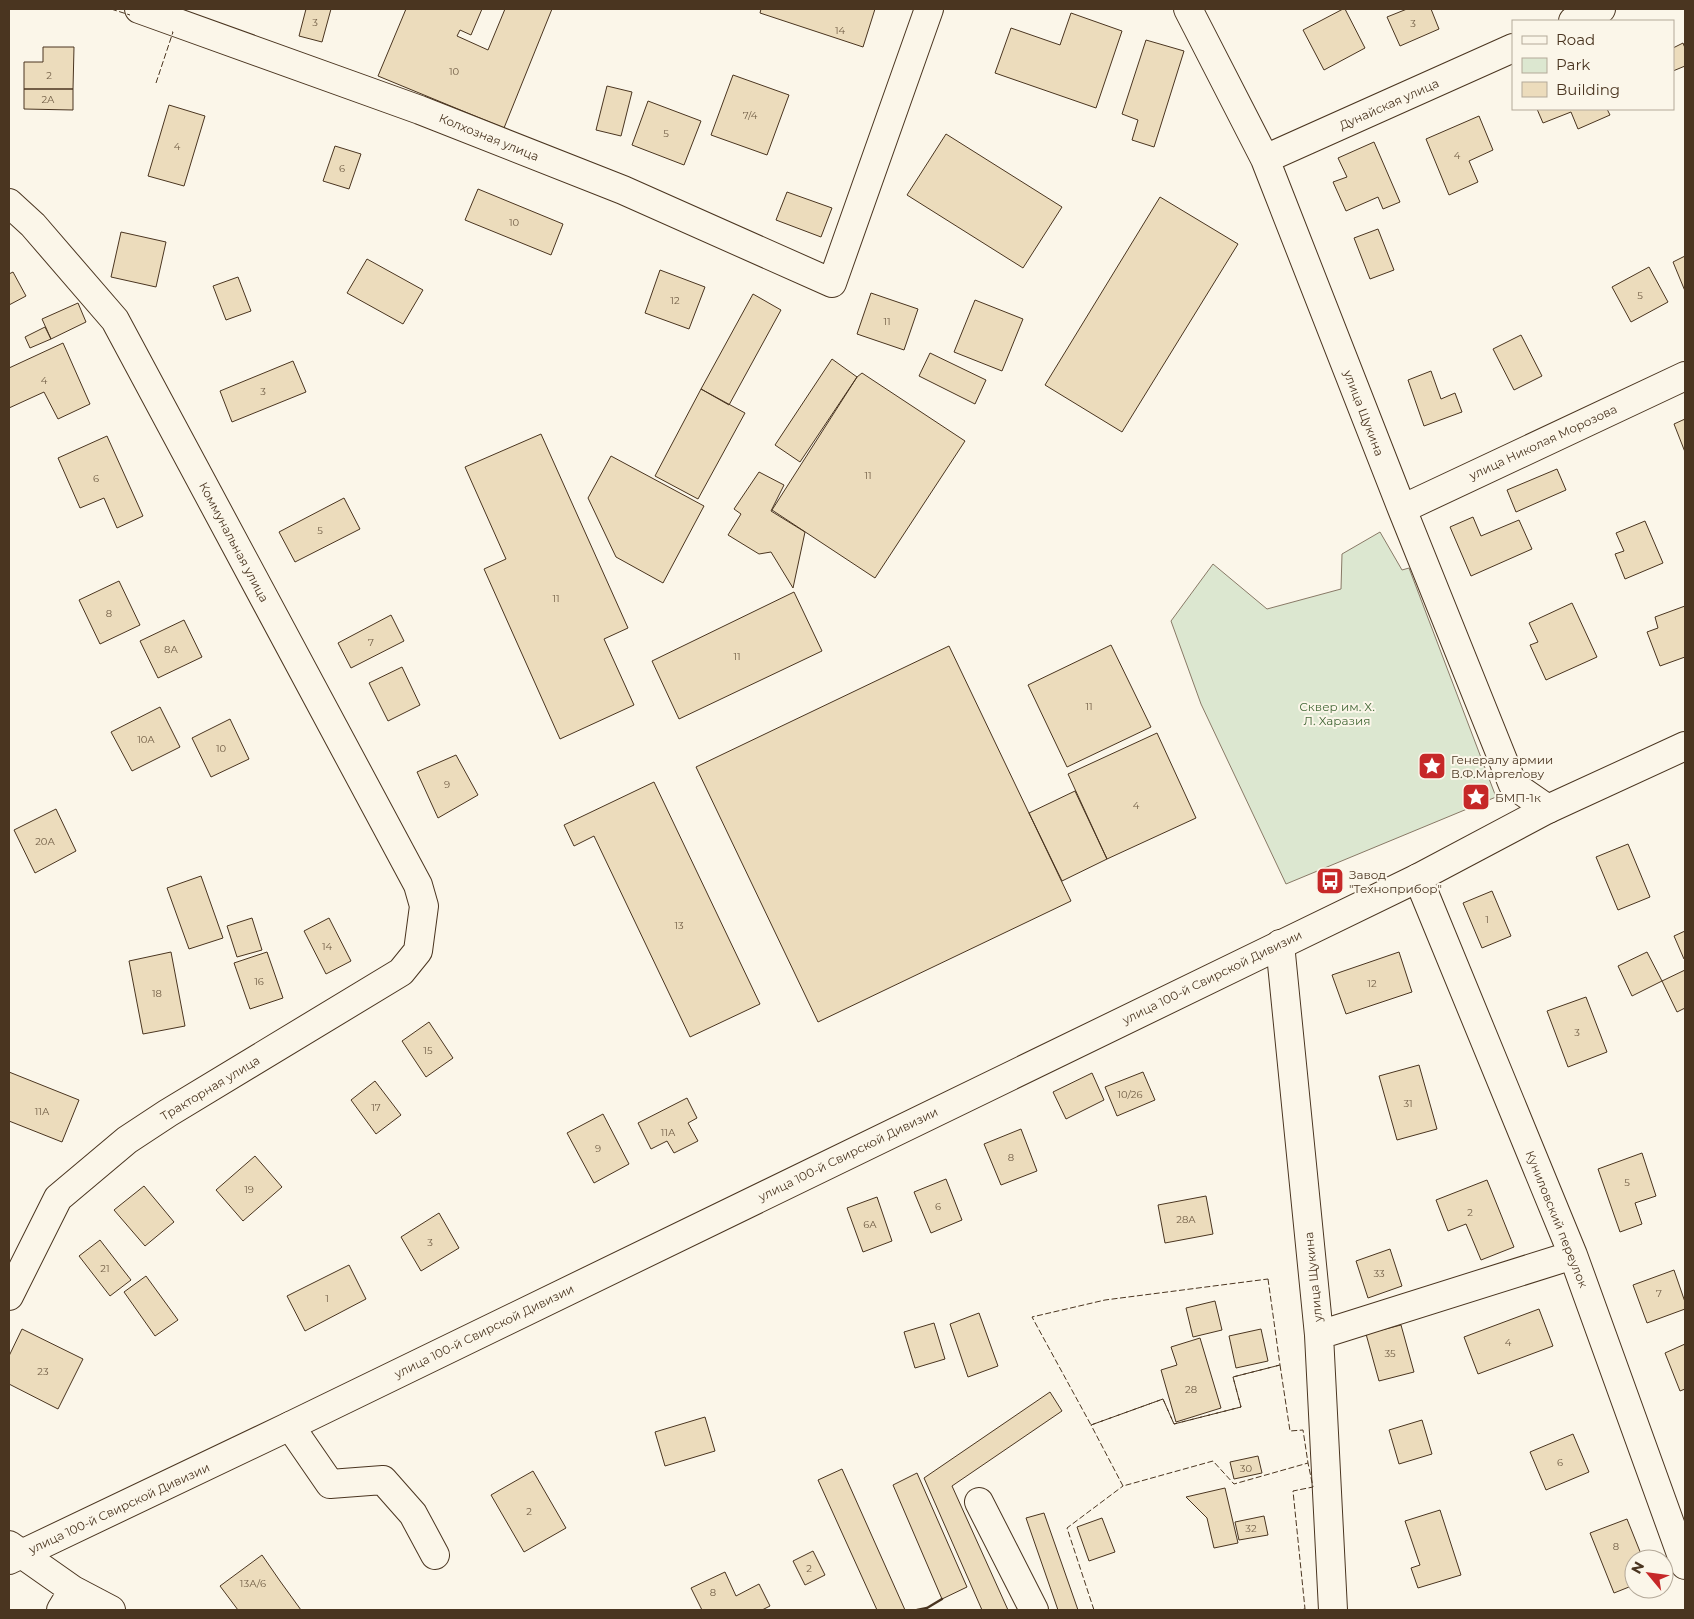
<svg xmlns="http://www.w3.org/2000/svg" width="1694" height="1619" viewBox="0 0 1694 1619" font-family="Montserrat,sans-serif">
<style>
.green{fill:#dce7d0;stroke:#887966}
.building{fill:#ecdcbc;stroke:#4a3520}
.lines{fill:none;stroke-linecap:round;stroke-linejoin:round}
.minor-casing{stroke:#4a3520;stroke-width:30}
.major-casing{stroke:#4a3520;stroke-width:30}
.minor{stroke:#fbf6e9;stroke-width:28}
.major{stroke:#fbf6e9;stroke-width:28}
.fence{stroke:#4a3520;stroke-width:1;stroke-dasharray:6 2.5;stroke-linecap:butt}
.wall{stroke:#4a3520;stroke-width:2.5}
.labels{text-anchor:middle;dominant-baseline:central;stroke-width:4;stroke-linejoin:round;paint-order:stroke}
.number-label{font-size:10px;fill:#725f47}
.street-label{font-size:12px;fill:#4a3520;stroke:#fbf6e9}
.park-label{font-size:12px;fill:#436837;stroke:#fbf6e9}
.poi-label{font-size:12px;fill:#4a3520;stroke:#fbf6e9;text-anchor:start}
</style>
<rect width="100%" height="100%" fill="#fbf6e9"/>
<path class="green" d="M1380,532L1402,570L1409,568L1496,797L1286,884L1201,704L1171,621L1213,564L1267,609L1341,589L1342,554Z"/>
<path class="building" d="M306,9H331L322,42L299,36Z
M406,9H482L471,35L460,30L457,36L488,50L505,9H552L504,128L378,76Z
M761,9H875L863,47L760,13Z
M1343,9H1345L1365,48L1324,70L1303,30Z
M1407,9H1431L1439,29L1400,46L1387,17Z
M1071,13L1122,31L1096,108L995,73L1011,28L1060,45Z
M1146,40L1184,51L1154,147L1132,140L1138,120L1122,114Z
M1683,43L1685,48V66L1673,71V48Z
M43,47H74L73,89H24V62H43Z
M733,75L789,95L767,155L711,135Z
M607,86L632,92L621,136L596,130Z
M24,89H73V110L24,109Z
M648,101L701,121L684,165L632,145Z
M169,105L205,116L184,186L148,176Z
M1537,109H1607L1610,115L1578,129L1571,112L1543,123Z
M1479,116L1493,150L1469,161L1478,182L1449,195L1426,139Z
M946,134L1062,207L1023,268L907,195Z
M1374,142L1400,202L1383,209L1378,197L1346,211L1333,182L1347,177L1338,158Z
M335,146L361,154L349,189L323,181Z
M478,189L563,224L551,255L465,220Z
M787,192L832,208L821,237L776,220Z
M1160,197L1238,244L1122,432L1045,385Z
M1378,229L1394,270L1370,279L1354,238Z
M121,232L166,242L156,287L111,277Z
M1685,256V291L1673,262Z
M367,259L423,290L403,324L347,293Z
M1649,267L1668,302L1631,322L1612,287Z
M660,270L705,287L689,329L645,313Z
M13,272L26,296L9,305V274Z
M238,277L251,311L226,320L213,286Z
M871,293L918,309L904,350L857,334Z
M753,294L781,310L729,405L701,389Z
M975,300L1023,319L1002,371L954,352Z
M78,303L86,322L51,339L42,319Z
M45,327L51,339L30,348L25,337Z
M1521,335L1542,376L1514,390L1493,349Z
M63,343L90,404L58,419L44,392L9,408V368Z
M930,353L986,380L975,404L919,376Z
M832,359L857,377L800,462L775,445Z
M293,361L306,392L232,422L220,391Z
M1431,371L1441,399L1455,393L1462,412L1424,426L1408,380Z
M862,373L965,441L875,578L772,510L857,377Z
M701,389L745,413L698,499L655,476Z
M1685,419V452L1674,424Z
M541,434L628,628L604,639L634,705L560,739L484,569L506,559L465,467Z
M107,436L143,516L117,528L104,498L80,508L58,458Z
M611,456L704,506L663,583L616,557L588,498Z
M1557,469L1566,490L1516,512L1507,490Z
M759,472L784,485L771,511L805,532L793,588L771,552L759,554L728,535L741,514L734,509Z
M344,498L360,529L295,562L279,532Z
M1473,517L1481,536L1519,520L1532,549L1471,576L1450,527Z
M1645,521L1663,563L1625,579L1615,554L1624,551L1616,533Z
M119,581L140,625L100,644L79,600Z
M794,592L822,651L679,719L652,661Z
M1572,603L1597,657L1546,680L1530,645L1538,642L1529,623Z
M1685,606V657L1660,666L1647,632L1658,628L1655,617Z
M391,615L404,641L351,668L338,643Z
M184,620L202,657L158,678L140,641Z
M1111,645L1151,727L1067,767L1028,685Z
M949,646L1071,901L818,1022L696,767Z
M402,667L420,705L388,721L369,683Z
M160,707L180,747L132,771L111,732Z
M230,719L249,759L211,777L192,738Z
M1157,733L1196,818L1107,859L1068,774Z
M456,755L478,795L438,818L417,772Z
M654,782L760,1004L690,1037L594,836L574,846L564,825Z
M1075,791L1107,859L1062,881L1029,813Z
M56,809L76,851L35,873L14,830Z
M1628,844L1650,897L1618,910L1596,857Z
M201,876L223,938L189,949L167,888Z
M1492,891L1511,936L1482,948L1463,903Z
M252,918L262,950L237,957L227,926Z
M329,918L351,961L326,974L304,931Z
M1685,931V959H1684L1674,936Z
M171,952L185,1026L143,1034L129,961Z
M267,952L283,998L250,1009L234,963Z
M1399,952L1412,992L1346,1014L1332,975Z
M1647,952L1662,981L1632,996L1618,966Z
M1685,970V1008L1677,1012L1662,981Z
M1586,997L1607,1052L1568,1067L1547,1011Z
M429,1022L453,1058L426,1077L402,1041Z
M1419,1065L1437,1129L1397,1140L1379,1076Z
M9,1072L79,1100L62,1142L9,1121Z
M1143,1072L1155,1100L1117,1116L1105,1087Z
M1092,1073L1104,1100L1066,1119L1053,1092Z
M375,1081L401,1115L376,1134L351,1100Z
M687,1098L697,1118L688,1123L698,1141L674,1153L667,1141L651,1149L638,1123Z
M603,1114L629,1164L594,1183L567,1133Z
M1021,1129L1037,1171L1001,1185L984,1144Z
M1642,1153L1656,1196L1635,1203L1642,1224L1620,1232L1598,1169Z
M255,1156L282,1187L243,1221L216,1190Z
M946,1179L962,1220L931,1233L914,1192Z
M1487,1180L1514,1247L1481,1260L1466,1224L1448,1231L1436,1200Z
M144,1186L174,1222L145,1246L114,1210Z
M1206,1196L1213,1234L1165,1243L1158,1205Z
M877,1197L892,1241L863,1252L847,1208Z
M439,1213L459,1248L421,1271L401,1237Z
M100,1240L131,1280L110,1296L79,1256Z
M1390,1249L1402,1286L1368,1298L1356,1261Z
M349,1265L366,1299L305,1331L287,1296Z
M1674,1270L1685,1302V1309L1647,1323L1633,1285Z
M146,1276L178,1320L155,1336L124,1292Z
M1215,1301L1222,1330L1193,1337L1186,1308Z
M1539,1309L1553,1346L1478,1374L1464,1337Z
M979,1313L998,1366L968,1377L950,1324Z
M934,1323L945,1359L915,1368L904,1332Z
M1401,1325L1414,1372L1379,1381L1366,1334Z
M22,1329L83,1359L58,1409L9,1384V1356Z
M1261,1329L1268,1361L1236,1368L1229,1336Z
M1200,1338L1221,1408L1176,1422L1161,1370L1177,1365L1171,1347Z
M1685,1344V1389L1680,1391L1665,1353Z
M1050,1392L1062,1411L952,1486L1008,1610H982L924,1478Z
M705,1417L715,1451L665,1466L655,1432Z
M1422,1420L1432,1454L1399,1464L1389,1430Z
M1573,1434L1589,1472L1546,1490L1530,1452Z
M1258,1456L1262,1473L1234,1479L1230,1462Z
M842,1469L905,1610H877L818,1480Z
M533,1471L566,1528L524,1552L491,1495Z
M917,1473L967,1587L942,1599L893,1485Z
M1225,1488L1238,1543L1214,1548L1207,1518L1186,1497Z
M1440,1510L1461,1575L1418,1588L1411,1568L1420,1565L1405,1521Z
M1044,1513L1078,1610H1058L1026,1518Z
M1264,1516L1268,1535L1239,1540L1235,1522Z
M1102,1518L1115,1552L1089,1561L1077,1527Z
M1627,1519L1643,1559H1634V1585L1614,1593L1590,1533Z
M813,1551L825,1575L805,1585L793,1561Z
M262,1555L280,1581L301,1610H238L220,1586Z
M725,1572L736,1596L759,1584L770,1606L762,1610H702L691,1588Z"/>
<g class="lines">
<defs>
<path id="minor" d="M139,9L420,110L623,190L832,283L929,9
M1188,9L1265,159L1402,509L1513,785L1548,809
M1573,21L1601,9
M1265,159L1513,48
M9,203L33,225L115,320L418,885L424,906L418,951L401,972L168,1113L127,1140L58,1198L9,1296
M1402,509L1685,376
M1418,878L1573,1255L1685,1565
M1280,944L1319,1335L1333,1610
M1319,1335L1573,1255
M290,1426L330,1484L383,1480L413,1514L435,1555
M979,1502L1034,1610
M9,1545L73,1590L111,1610
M61,1610L73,1590"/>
<path id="major" d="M9,1560L290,1426L1418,878L1548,809L1685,746"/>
</defs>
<use href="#minor" class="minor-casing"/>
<use href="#major" class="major-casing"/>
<use href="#minor" class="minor"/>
<use href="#major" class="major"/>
<path class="fence" d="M111,9L130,15
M156,83L173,32H172
M1268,1279L1280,1365L1233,1377L1241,1407L1174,1424L1163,1399L1091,1425L1032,1317L1105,1300Z
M1280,1365L1290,1431L1303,1430L1308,1463L1234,1484L1213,1461L1123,1486L1091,1425L1163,1399L1174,1424L1241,1407L1233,1377Z
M1094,1610L1067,1528L1123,1486
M1295,1610L1305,1609L1293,1491L1313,1487L1308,1463"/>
<path class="wall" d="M917,1610L927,1608L942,1599"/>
</g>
<defs>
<symbol id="sight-square" viewBox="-11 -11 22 22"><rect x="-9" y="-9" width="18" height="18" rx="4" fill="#c62828" stroke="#fbf6e9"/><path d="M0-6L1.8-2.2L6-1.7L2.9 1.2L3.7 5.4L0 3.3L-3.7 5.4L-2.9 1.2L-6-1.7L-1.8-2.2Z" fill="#fff"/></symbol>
<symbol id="bus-square" viewBox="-11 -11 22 22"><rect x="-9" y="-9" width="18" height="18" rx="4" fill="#c62828" stroke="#fbf6e9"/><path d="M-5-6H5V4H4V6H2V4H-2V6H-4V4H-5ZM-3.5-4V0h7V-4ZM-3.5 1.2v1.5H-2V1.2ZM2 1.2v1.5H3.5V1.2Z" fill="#fff"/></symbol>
</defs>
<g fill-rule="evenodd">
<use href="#sight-square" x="1416" y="750" width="32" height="32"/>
<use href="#sight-square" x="1460" y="781" width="32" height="32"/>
<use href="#bus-square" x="1314" y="865" width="32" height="32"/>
</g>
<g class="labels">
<g class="number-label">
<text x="315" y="22">3</text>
<text x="1413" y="23">3</text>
<text x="840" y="30">14</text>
<text x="454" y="71">10</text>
<text x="49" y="75">2</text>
<text x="48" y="99">2А</text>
<text x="750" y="115">7/4</text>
<text x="666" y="133">5</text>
<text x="177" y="146">4</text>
<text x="1457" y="155">4</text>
<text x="342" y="168">6</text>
<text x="514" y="222">10</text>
<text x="1640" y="295">5</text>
<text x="675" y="300">12</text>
<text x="887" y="321">11</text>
<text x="44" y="380">4</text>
<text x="263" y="391">3</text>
<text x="868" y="475">11</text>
<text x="96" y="478">6</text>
<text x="320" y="530">5</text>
<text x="556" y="598">11</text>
<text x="109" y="613">8</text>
<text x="371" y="642">7</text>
<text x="171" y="649">8А</text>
<text x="737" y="656">11</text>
<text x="1089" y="706">11</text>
<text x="146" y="739">10А</text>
<text x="221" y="748">10</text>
<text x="447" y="784">9</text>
<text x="1136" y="805">4</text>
<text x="45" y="841">20А</text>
<text x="1487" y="919">1</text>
<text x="679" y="925">13</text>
<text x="327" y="946">14</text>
<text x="259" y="981">16</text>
<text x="1372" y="983">12</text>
<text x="157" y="993">18</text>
<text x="1577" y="1032">3</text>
<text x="428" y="1050">15</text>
<text x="1130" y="1094">10/26</text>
<text x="1408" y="1103">31</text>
<text x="376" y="1107">17</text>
<text x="42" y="1111">11А</text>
<text x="668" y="1132">11А</text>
<text x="598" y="1148">9</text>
<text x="1011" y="1157">8</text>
<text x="1627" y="1182">5</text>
<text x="249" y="1189">19</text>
<text x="938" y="1206">6</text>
<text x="1470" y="1212">2</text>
<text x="1186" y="1219">28А</text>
<text x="870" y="1224">6А</text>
<text x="430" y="1242">3</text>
<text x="105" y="1268">21</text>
<text x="1379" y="1273">33</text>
<text x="1659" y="1293">7</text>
<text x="327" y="1298">1</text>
<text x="1508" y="1342">4</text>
<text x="1390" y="1353">35</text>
<text x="43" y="1371">23</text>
<text x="1191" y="1389">28</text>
<text x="1560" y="1462">6</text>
<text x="1246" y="1468">30</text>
<text x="529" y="1511">2</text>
<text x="1251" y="1528">32</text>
<text x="1616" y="1546">8</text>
<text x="809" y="1568">2</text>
<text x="253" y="1583">13А/6</text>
<text x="713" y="1592">8</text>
</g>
<g class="street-label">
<text transform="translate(1389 104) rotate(-24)">Дунайская улица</text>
<text transform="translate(489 137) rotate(22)">Колхозная улица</text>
<text transform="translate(1364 413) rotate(69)">улица Щукина</text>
<text transform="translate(1543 442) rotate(-25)">улица Николая Морозова</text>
<text transform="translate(234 542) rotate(62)">Коммунальная улица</text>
<text transform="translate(1212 977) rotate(-26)">улица 100-й Свирской Дивизии</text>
<text transform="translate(210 1088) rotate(-31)">Тракторная улица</text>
<text transform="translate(848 1154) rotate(-26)">улица 100-й Свирской Дивизии</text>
<text transform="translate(1557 1219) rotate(68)">Куниловский переулок</text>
<text transform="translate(1313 1277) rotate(-96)">улица Щукина</text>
<text transform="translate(484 1331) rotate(-26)">улица 100-й Свирской Дивизии</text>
<text transform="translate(119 1508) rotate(-25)">улица 100-й Свирской Дивизии</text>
</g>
<g class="park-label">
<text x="1337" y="706">Сквер им. Х.<tspan x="1337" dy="14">Л. Харазия</tspan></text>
</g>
<g class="poi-label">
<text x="1451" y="759">Генералу армии<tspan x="1451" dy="14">В.Ф.Маргелову</tspan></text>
<text x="1495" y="797">БМП-1к</text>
<text x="1349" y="874">Завод<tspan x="1349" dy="14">"Техноприбор"</tspan></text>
</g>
</g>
<rect width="1694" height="1619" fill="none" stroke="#4a3520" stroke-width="20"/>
<rect x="1512" y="20" width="162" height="90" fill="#fbf6e9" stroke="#b4a999"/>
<rect x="1522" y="36" width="25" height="8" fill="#fbf6e9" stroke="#b4a999"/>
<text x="1556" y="45" font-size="15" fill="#4a3520">Road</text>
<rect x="1522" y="58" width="25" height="15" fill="#dce7d0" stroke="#b4a999"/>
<text x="1556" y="70" font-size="15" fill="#4a3520">Park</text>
<rect x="1522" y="82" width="25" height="15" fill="#ecdcbc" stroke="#b4a999"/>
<text x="1556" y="95" font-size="15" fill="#4a3520">Building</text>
<g transform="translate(1649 1574) rotate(299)"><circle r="24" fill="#fbf6e9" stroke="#b4a999"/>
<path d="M0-4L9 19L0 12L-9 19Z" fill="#c62828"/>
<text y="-8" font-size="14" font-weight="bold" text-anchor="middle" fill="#4a3520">N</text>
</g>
</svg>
